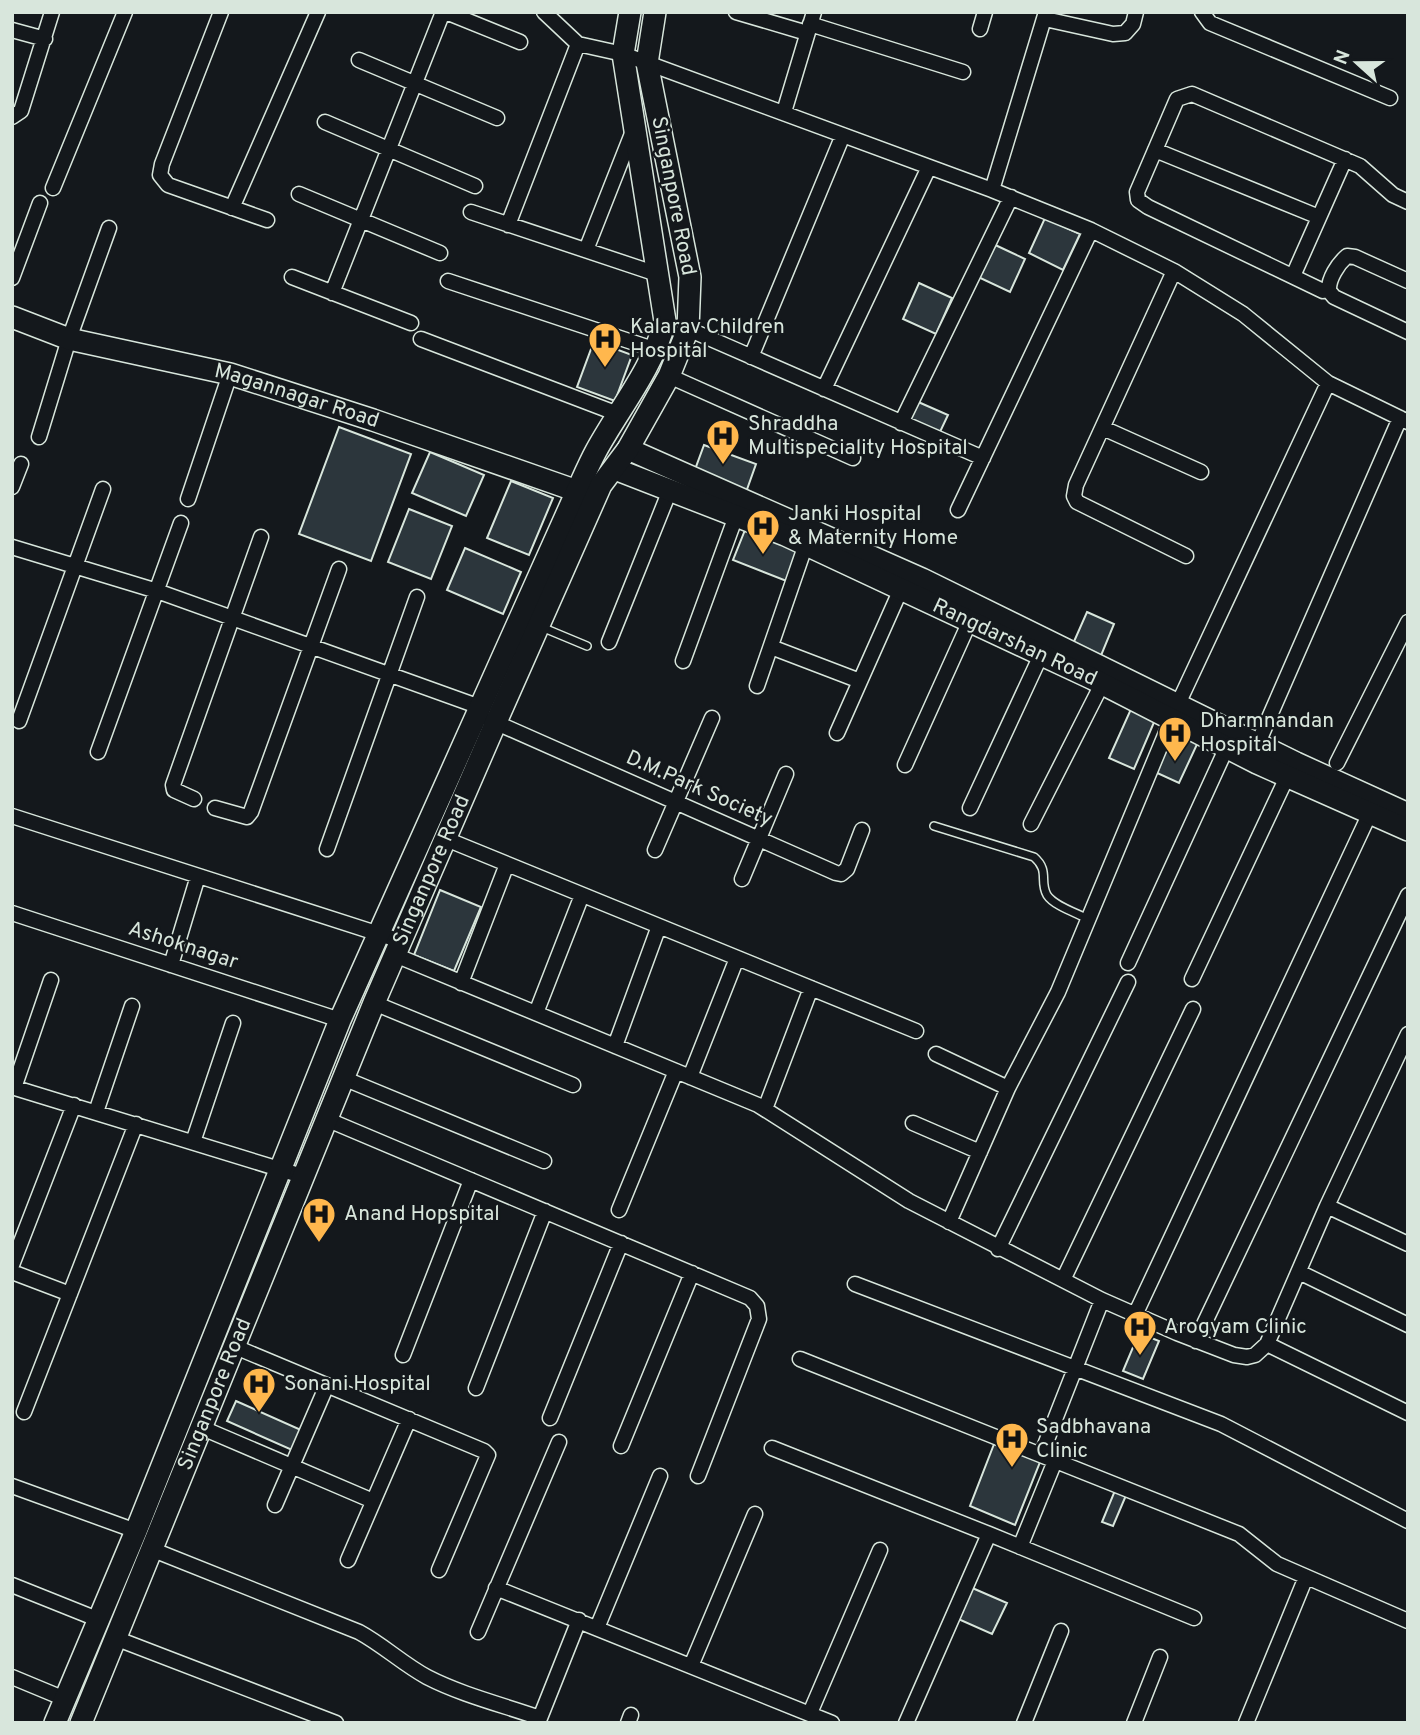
<svg xmlns="http://www.w3.org/2000/svg" width="1420" height="1735" viewBox="0 0 1420 1735" font-family="Overpass,sans-serif">
<style>
.building{fill:#2c363c;stroke:#d8e6dc;stroke-width:2}
.lines{fill:none;stroke-linecap:round;stroke-linejoin:round}
.lane-casing{stroke:#d8e6dc;stroke-width:10}
.street-casing{stroke:#d8e6dc;stroke-width:17}
.secondary-casing{stroke:#d8e6dc;stroke-width:24}
.lane{stroke:#14181c;stroke-width:7}
.street{stroke:#14181c;stroke-width:14}
.secondary{stroke:#14181c;stroke-width:21}
.labels{text-anchor:middle;dominant-baseline:central;stroke-width:5;stroke-linejoin:round;paint-order:stroke}
.street-label{font-size:21px;fill:#d8e6dc;stroke:#14181c}
.poi-label{font-size:21px;fill:#d8e6dc;stroke:#14181c;text-anchor:start}
</style>
<rect width="100%" height="100%" fill="#14181c"/>
<path class="building" d="M1045,218L1080,234L1063,270L1029,253Z
M991,243L1025,259L1010,292L976,276Z
M919,283L952,298L936,334L903,319Z
M594,341L632,355L615,401L577,387Z
M916,401L948,415L939,434L908,421Z
M339,427L411,454L371,561L299,534Z
M704,445L756,464L745,495L693,475Z
M430,452L484,475L466,516L412,493Z
M511,481L553,498L529,555L487,538Z
M409,509L452,526L431,579L388,562Z
M745,530L801,552L789,582L733,560Z
M465,548L521,572L503,614L447,590Z
M1087,612L1114,624L1100,658L1072,646Z
M1131,709L1155,720L1134,769L1109,758Z
M1175,729L1199,740L1179,783L1155,772Z
M440,890L481,907L454,971L414,955Z
M1139,1333L1159,1341L1143,1379L1123,1371Z
M236,1401L301,1430L292,1450L227,1421Z
M996,1439L1042,1457L1015,1525L970,1506Z
M1116,1488L1127,1493L1113,1526L1102,1522Z
M970,1587L1007,1603L992,1634L956,1618Z"/>
<g class="lines">
<defs>
<path id="lane" d="M539,626L587,646
M934,826L1034,857C1050,871 1039,881 1047,895C1054,906 1077,913 1088,919"/>
<path id="street" d="M221,12L162,164L160,175L168,185L267,220
M446,12L520,42
M544,12L578,44L623,54L992,190L1046,12
M736,12L807,33
M1202,12L1210,23L1390,98
M1045,19L1113,34L1125,33L1133,24L1136,12
M810,24L963,72
M980,29L985,12
M12,30L45,39
M359,60L497,118
M784,112L814,12
M12,117L21,111L52,12
M325,122L475,186
M1155,150L1319,217
M53,188L125,12
M992,190L1091,230L1174,271L1243,314L1328,383L1408,422
M299,194L440,253
M232,208L318,12
M471,212L657,274
M508,225L578,44
M586,250L633,131
M1174,271L1076,485L1074,496L1077,502L1186,556
M1293,276L1345,159
M292,277L411,323
M12,278L40,203
M448,281L656,350
M1408,281L1355,257L1347,256C1338,264 1328,279 1329,291L1334,297L1408,332
M1323,291L1148,207L1138,200L1137,192L1177,99L1192,94L1360,166L1393,195L1408,202
M332,293L443,12
M688,329L983,458
M421,339L618,414
M751,357L843,135
M669,376L853,458
M824,389L929,167
M901,423L1011,197
M1103,428L1201,472
M39,437L69,339L109,228
M12,487L21,464
M188,499L230,374
M958,510L1091,230
M12,547L157,591L480,707
M609,642L670,490
M771,647L860,681
M683,661L736,516
M757,686L806,544
M490,720L836,873L841,874L847,869L862,830
M19,721L103,489
M837,733L901,589
M1258,743L1400,418
M98,752L181,523
M1337,763L1408,622
M905,765L970,621
M194,799L174,790L173,785L261,537
M215,808L247,817L251,812L339,569
M970,808L1041,655
M12,816L401,941
M1031,824L1102,684
M446,839L916,1031
M327,849L417,597
M655,850L712,718
M742,879L786,774
M12,913L340,1020
M395,955L758,1105L909,1201L1102,1300L1177,1333L1234,1355L1247,1357L1255,1355L1267,1344L1327,1206L1408,1034
M1128,963L1226,749
M171,965L198,876
M1192,979L1287,777
M461,983L507,864
M374,1003L573,1085
M536,1013L582,895
M615,1046L659,926
M936,1054L1008,1088
M690,1077L737,958
M343,1078L544,1161
M12,1087L302,1176
M14,1088L51,980
M765,1109L811,988
M96,1112L132,1006
M326,1119L750,1298L757,1306L759,1319L698,1476
M913,1123L980,1152
M193,1142L233,1023
M1327,1206L1408,1244
M619,1210L676,1071
M949,1222L1008,1088L1058,992L1178,704L1328,383
M998,1249L1128,982
M12,1265L74,1105
M12,1272L70,1294
M1299,1272L1408,1325
M1063,1280L1193,1009
M855,1284L1221,1424L1408,1521
M1135,1315L1370,813
M1196,1341L1408,895
M1267,1344L1408,1413
M233,1346L484,1451L488,1455L439,1570
M403,1355L471,1180
M800,1359L1239,1534L1277,1564L1408,1621
M476,1388L545,1211
M24,1412L136,1124
M550,1418L621,1243
M200,1427L373,1501
M621,1446L692,1273
M772,1448L989,1534L1194,1618
M1041,1455L1102,1300
M12,1486L136,1531
M275,1505L327,1385
M1020,1547L1055,1461
M151,1549L359,1632C383,1645 403,1664 427,1677C462,1695 503,1705 540,1718
M348,1560L409,1419
M12,1585L97,1619
M496,1588L832,1723
M597,1628L660,1476
M478,1632L559,1442
M115,1638L336,1723
M691,1666L755,1514
M12,1677L65,1699
M810,1713L880,1550
M538,1723L579,1620
M628,1723L631,1715
M906,1723L989,1534
M1024,1723L1061,1631
M1134,1723L1160,1657
M1246,1723L1306,1577"/>
<g id="secondary">
<path id="s1" d="M12,317L69,339L230,374L373,420L577,491"/>
<path d="M628,449L922,579L1296,763L1408,814"/>
<path id="s2" d="M615,469L785,535L1093,679L1257,763L1408,830"/>
<path d="M55,1723L136,1531L340,1020L577,491C583,478 589,464 596,451C620,407 652,370 665,321L623,54L630,12"/>
<path id="s3" d="M81,1723L374,1003L496,722L601,485L628,449L669,376L688,329L690,277L647,63L655,12"/>
</g>
</defs>
<use href="#lane" class="lane-casing"/>
<use href="#street" class="street-casing"/>
<use href="#secondary" class="secondary-casing"/>
<use href="#lane" class="lane"/>
<use href="#street" class="street"/>
<use href="#secondary" class="secondary"/>
</g>
<defs>
<symbol id="hospital-pin" viewBox="-11 -11 22 30"><path d="M0 17L-7.5 6A9.5 9.5 0 1 1 7.5 6Z" fill="#ffb74d" stroke="#14181c"/><path d="M-5-5h3v3.5h4V-5h3V5h-3V1.5h-4V5h-3Z" fill="#111"/></symbol>
</defs>
<g fill-rule="evenodd">
<use href="#hospital-pin" x="586" y="320" width="38" height="52"/>
<use href="#hospital-pin" x="704" y="417" width="38" height="52"/>
<use href="#hospital-pin" x="744" y="507" width="38" height="52"/>
<use href="#hospital-pin" x="1156" y="714" width="38" height="52"/>
<use href="#hospital-pin" x="300" y="1195" width="38" height="52"/>
<use href="#hospital-pin" x="1121" y="1308" width="38" height="52"/>
<use href="#hospital-pin" x="240" y="1365" width="38" height="52"/>
<use href="#hospital-pin" x="993" y="1420" width="38" height="52"/>
</g>
<g class="labels">
<g class="street-label">
<text transform="translate(673 196) rotate(79)">Singanpore Road</text>
<text stroke="none"><textPath href="#s1" startOffset="296">Magannagar Road</textPath></text>
<text stroke="none"><textPath href="#s2" startOffset="436">Rangdarshan Road</textPath></text>
<text transform="translate(699 789) rotate(24)">D.M.Park Society</text>
<text stroke="none"><textPath href="#s3" startOffset="922">Singanpore Road</textPath></text>
<text transform="translate(183 946) rotate(18)">Ashoknagar</text>
<text stroke="none"><textPath href="#s3" startOffset="355">Singanpore Road</textPath></text>
</g>
<g class="poi-label">
<text x="630" y="327">Kalarav Children<tspan x="630" dy="24">Hospital</tspan></text>
<text x="748" y="424">Shraddha<tspan x="748" dy="24">Multispeciality Hospital</tspan></text>
<text x="788" y="514">Janki Hospital<tspan x="788" dy="24">&amp; Maternity Home</tspan></text>
<text x="1200" y="721">Dharmnandan<tspan x="1200" dy="24">Hospital</tspan></text>
<text x="344" y="1214">Anand Hopspital</text>
<text x="1164" y="1327">Arogyam Clinic</text>
<text x="284" y="1384">Sonani Hospital</text>
<text x="1036" y="1427">Sadbhavana<tspan x="1036" dy="24">Clinic</tspan></text>
</g>
</g>
<rect width="1420" height="1735" fill="none" stroke="#d8e6dc" stroke-width="28"/>
<g transform="translate(1357 63) rotate(291)" stroke="#14181c" stroke-width="5" paint-order="stroke">
<path d="M0-5L12 26L0 18L-12 26Z" fill="#d8e6dc"/>
<text y="-10" font-size="19" font-weight="bold" text-anchor="middle" fill="#d8e6dc">N</text>
</g>
</svg>
